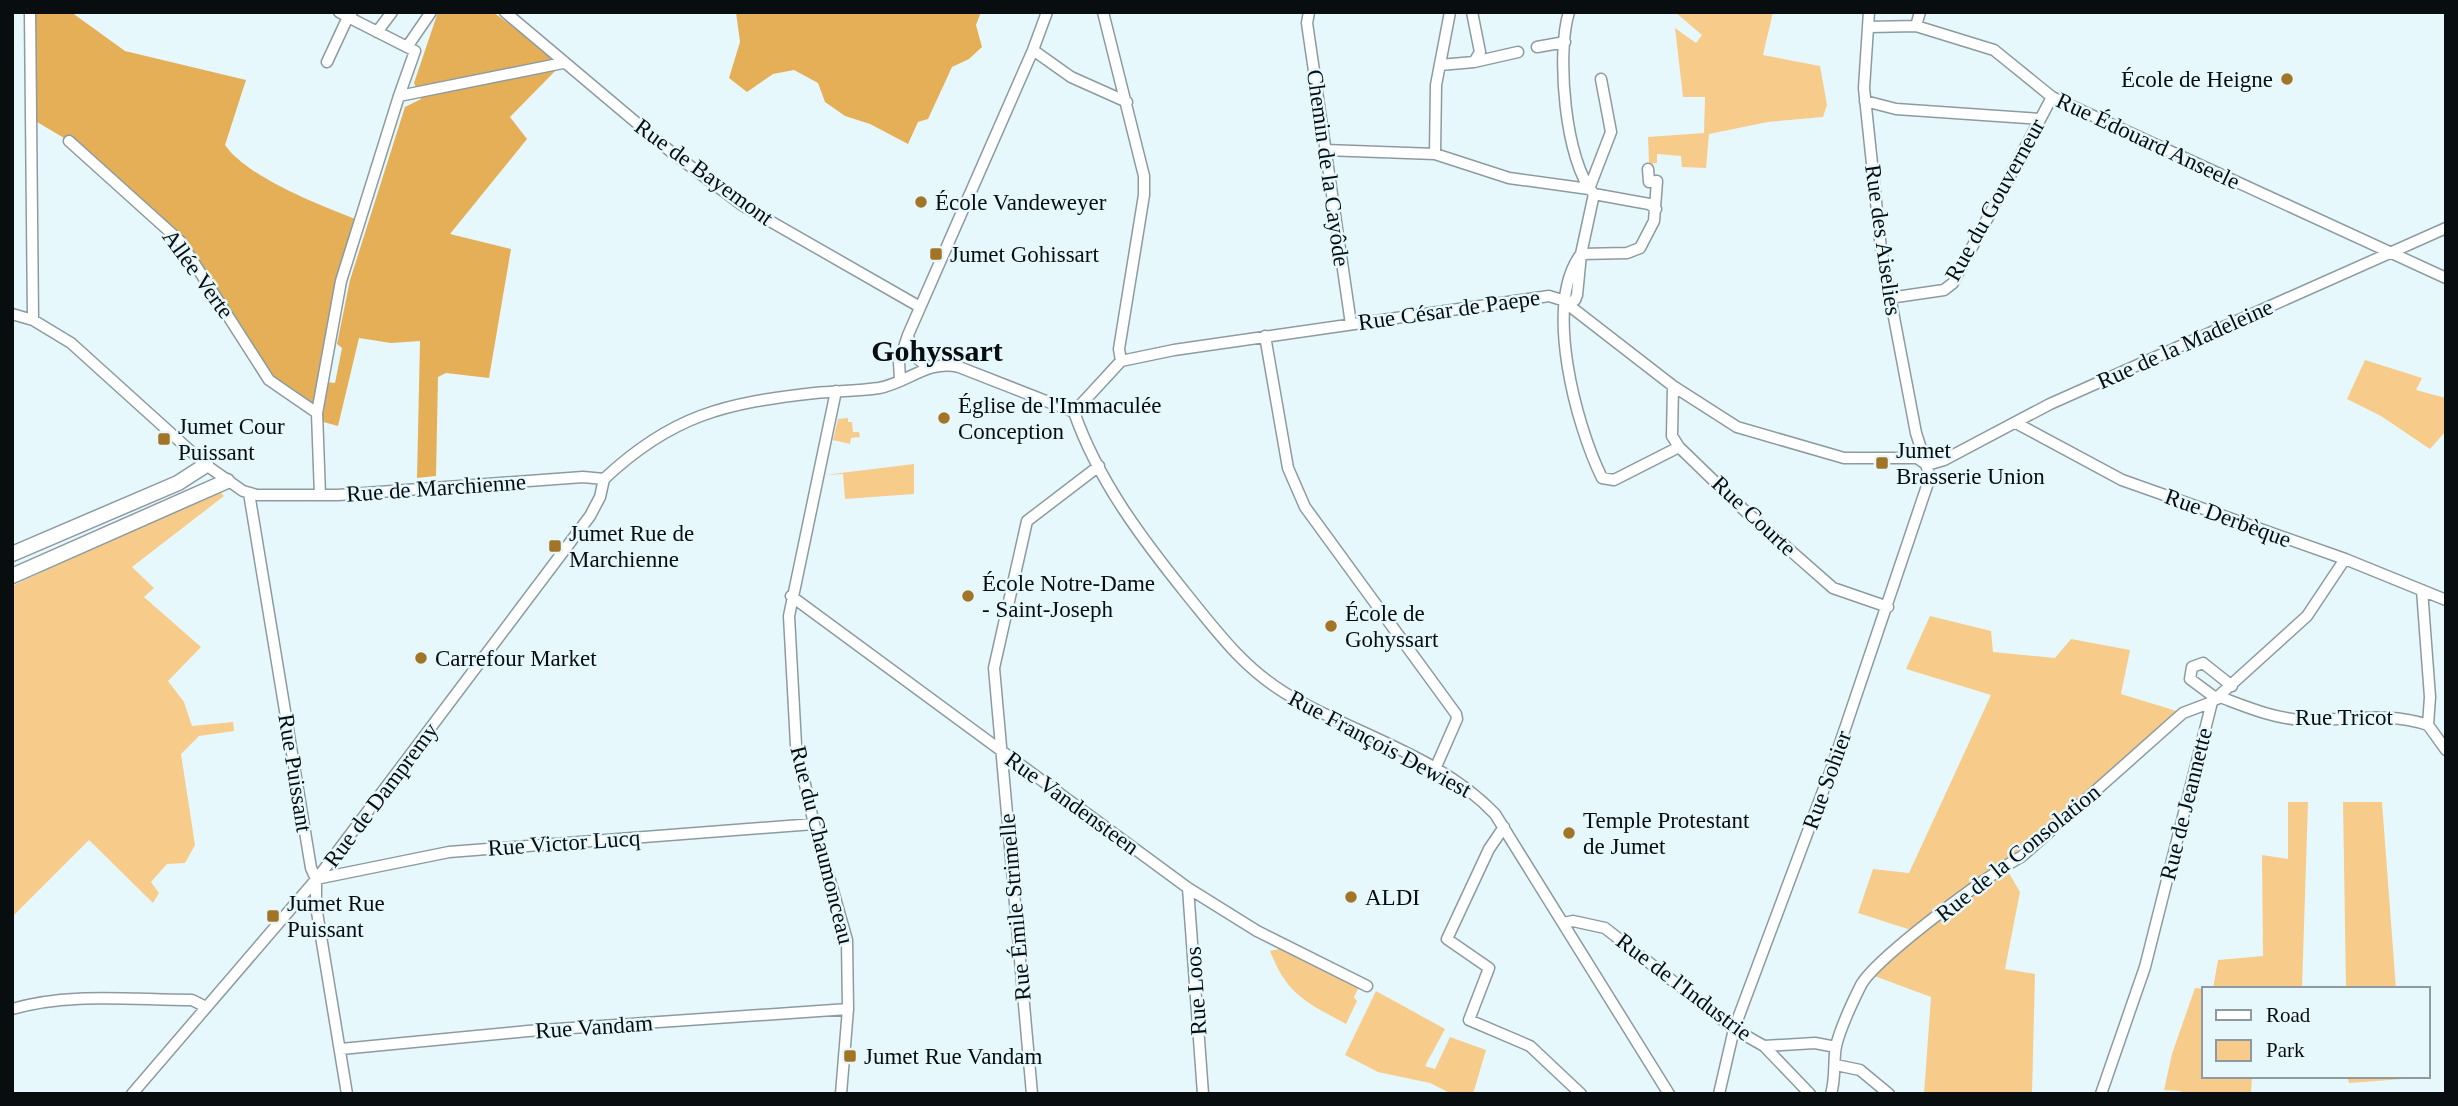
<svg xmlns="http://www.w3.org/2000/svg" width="2458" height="1106" viewBox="0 0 2458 1106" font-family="'Times New Roman',serif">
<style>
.green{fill:#f7cc8a}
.forest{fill:#e5af57}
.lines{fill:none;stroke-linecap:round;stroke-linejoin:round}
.minor-casing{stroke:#8c9ba0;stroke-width:13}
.highway-casing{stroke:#8c9ba0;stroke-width:17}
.minor{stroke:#fff;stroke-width:10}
.highway{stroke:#fff;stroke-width:14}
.poi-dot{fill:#a27426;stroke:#e7f8fd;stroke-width:2.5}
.labels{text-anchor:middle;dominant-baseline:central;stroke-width:5;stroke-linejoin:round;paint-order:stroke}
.poi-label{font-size:23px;fill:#080d0f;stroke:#e7f8fd;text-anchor:start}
.street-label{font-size:23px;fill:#080d0f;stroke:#e7f8fd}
.district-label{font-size:30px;font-weight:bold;fill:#080d0f;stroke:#e7f8fd}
</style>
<rect width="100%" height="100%" fill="#e7f8fd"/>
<path class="green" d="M1675,12H1773L1763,55L1820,66L1827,105L1823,117L1768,122L1709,134L1706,168L1682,167L1681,156L1657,154V163L1649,164L1648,137L1704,133L1705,97H1683L1675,28L1696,43L1702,35Z
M2365,360L2422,378L2416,390L2446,398V431L2430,449L2381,416L2347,399Z
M848,418V422H852L853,432H859L860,437L851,438L850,444L833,440L838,419Z
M914,464V494L845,499L843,474L824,475Z
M218,490L224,496L132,567L154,588L144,597L201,647L168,681L184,702L192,726L233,722L234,731L199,736L181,754L195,845L185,863L167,864L151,882L159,893L153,903L89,840L12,917V586Z
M1930,616L1991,631L1993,652L2055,658L2071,639L2130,650L2121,694L2183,713L2006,868L2020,892L2005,969L2035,974L2032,1094H1924L1931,997L1869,974L1917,932L1858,913L1873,869L1909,873L1991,695L1906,669Z
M2288,802H2308L2302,989H2213L2218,960L2263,956L2262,855L2288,859Z
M2343,802H2382L2396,989H2346Z
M1289,947L1361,983L1354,997L1357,1001L1346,1024C1306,1002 1287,995 1270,951Z
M2195,988L2204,989V1076H2252L2251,1094H2181V1091L2164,1090L2172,1054Z
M1376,991L1445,1029L1425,1066L1435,1069L1450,1037L1486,1050L1473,1094H1452L1430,1083L1378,1072L1345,1055Z
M2347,1076H2403V1079L2349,1083Z"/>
<path class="forest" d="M34,12H71L125,51L246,80L225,145C248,178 322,206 360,221L317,409L269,380L180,241L69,141L32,119Z
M438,12H493L563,63L510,117L527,139L450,234L511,249L489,378L446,373L438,377L436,476L417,478L420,341L391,343L359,338L338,426L320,421L326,382L335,383L342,348L337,344L350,280L405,107L421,99L414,83Z
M736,12H981L976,25L982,47L969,59L952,67L928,119L918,122L908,144L870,124L845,116L825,102L818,83L794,70L773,74L747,92L729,78L740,42Z"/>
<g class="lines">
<defs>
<path id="minor" d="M30,12L33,320
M352,12L348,17L415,51L399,96
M505,12L670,151L742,205L920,307
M1103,12L1144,176V195L1119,349L1121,361
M1309,12L1307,23L1351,324
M1569,12C1556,53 1565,163 1594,194
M1916,26L1920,12
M1869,27L1916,26L1994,50L2052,97L2446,278
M377,32L392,12
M407,47L431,12
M1537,47L1565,42
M1033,50L1071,77L1127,102
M327,62L348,17L339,12
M1474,62L1518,52
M1440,65L1474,62L1480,52L1472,12
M1865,101L1896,109L2040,119
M69,141L180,241L269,380L317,413
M1325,150L1435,154L1509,178L1589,189L1611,132L1601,79
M1435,154L1436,85L1450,12
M1594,194L1649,204L1656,209
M1581,254C1543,304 1576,425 1602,478L1614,480L1679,447
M1581,254L1627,253L1640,248L1654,221L1657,181L1649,182L1648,169
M1889,298L1944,290L1953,283L2052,97
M1567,304L1575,300L1577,295L1581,254L1594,194
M12,314L33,320L71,343L206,465L243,491L257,495H338L583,477L604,479
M908,336L913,355L928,367
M1265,336L1288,468L1305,507L1456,714L1457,719L1435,769
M900,379L899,362L908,335L1033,50L1047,12
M1673,386L1672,436L1679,447L1743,509L1833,588L1888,607
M836,391L789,616L796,745L814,824L847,940L848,1009L841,1094
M1074,412L1121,361L1174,350L1549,296L1562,300L1673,386L1737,427L1844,458H1917L1927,465
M1074,412C1098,481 1143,540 1188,596C1218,633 1243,667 1285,693C1353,734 1439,755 1495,814L1669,1094
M2016,423L2122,480L2345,559L2446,600
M1927,465L1944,460L2050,404L2446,228
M604,479C672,415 725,403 815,393C836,391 858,391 879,388C907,383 929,359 959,367L1074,412
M249,493L311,868L316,879V906L347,1094
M320,495L317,413L341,281L399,96L563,63
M2422,590L2430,697L2428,725L2446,750
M791,596L1188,888L1257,931L1367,986
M2220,697C2247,707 2275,719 2304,720C2345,721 2389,711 2428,725
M2217,699L2190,679L2192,667L2203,663L2232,686
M1504,827L1489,849L1447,939L1489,968L1469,1020L1530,1046L1581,1094
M316,879L449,852L814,824
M1188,888L1203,1094
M1564,923L1573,921L1605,928L1734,1029L1764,1046L1810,1094
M12,1009C69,992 133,1000 192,1000L206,1007
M1764,1046L1815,1043L1836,1047
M341,1049L528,1031L848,1009
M1836,1065L1860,1070L1889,1094
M132,1094L319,876L590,516L600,497L604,479
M1032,1094L994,668L1027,521L1099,466
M1719,1094L1734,1029L1832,767L1930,477L1916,433L1881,249L1864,88L1869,12
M1831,1094C1836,1078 1833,1061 1836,1046C1841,1026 1852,1003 1861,985C1876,958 1990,873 2021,857L2183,713L2212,702
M2101,1094L2145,967L2212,702L2307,616L2345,559"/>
<path id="highway" d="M12,554L178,483L206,465
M12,576L227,481"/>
</defs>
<use href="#minor" class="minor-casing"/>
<use href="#highway" class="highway-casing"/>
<use href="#minor" class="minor"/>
<use href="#highway" class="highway"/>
</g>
<g class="poi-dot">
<circle cx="2287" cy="79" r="7"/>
<circle cx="921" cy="202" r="7"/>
<rect x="929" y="247" width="14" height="14" rx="3.5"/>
<circle cx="944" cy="418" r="7"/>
<rect x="157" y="432" width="14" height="14" rx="3.5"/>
<rect x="1875" y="456" width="14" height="14" rx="3.5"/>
<rect x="548" y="539" width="14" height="14" rx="3.5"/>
<circle cx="968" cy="596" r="7"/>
<circle cx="1331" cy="626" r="7"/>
<circle cx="421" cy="658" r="7"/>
<circle cx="1569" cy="833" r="7"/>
<circle cx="1351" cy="897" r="7"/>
<rect x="266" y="909" width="14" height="14" rx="3.5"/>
<rect x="843" y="1049" width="14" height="14" rx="3.5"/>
</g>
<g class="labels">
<g class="poi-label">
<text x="2273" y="79" text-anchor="end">École de Heigne</text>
<text x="935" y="202">École Vandeweyer</text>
<text x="950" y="254">Jumet Gohissart</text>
<text x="958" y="405">Église de l'Immaculée<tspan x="958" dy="26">Conception</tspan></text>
<text x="178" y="426">Jumet Cour<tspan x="178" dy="26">Puissant</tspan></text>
<text x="1896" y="450">Jumet<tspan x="1896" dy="26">Brasserie Union</tspan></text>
<text x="569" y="533">Jumet Rue de<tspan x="569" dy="26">Marchienne</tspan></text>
<text x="982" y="583">École Notre-Dame<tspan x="982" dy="26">- Saint-Joseph</tspan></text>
<text x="1345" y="613">École de<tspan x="1345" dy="26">Gohyssart</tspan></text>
<text x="435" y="658">Carrefour Market</text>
<text x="1583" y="820">Temple Protestant<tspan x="1583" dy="26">de Jumet</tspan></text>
<text x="1365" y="897">ALDI</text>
<text x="287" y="903">Jumet Rue<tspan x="287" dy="26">Puissant</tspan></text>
<text x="864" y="1056">Jumet Rue Vandam</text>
</g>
<g class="street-label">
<text transform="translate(2148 141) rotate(25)">Rue Édouard Anseele</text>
<text transform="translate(1328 168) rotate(82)">Chemin de la Cayôde</text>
<text transform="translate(704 172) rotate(36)">Rue de Bayemont</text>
<text transform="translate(1995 200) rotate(-61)">Rue du Gouverneur</text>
<text transform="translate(1883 240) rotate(82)">Rue des Aiselies</text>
<text transform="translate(198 274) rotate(54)">Allée Verte</text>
<text transform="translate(1449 310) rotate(-8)">Rue César de Paepe</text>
<text transform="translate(2185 344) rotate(-24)">Rue de la Madeleine</text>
<text transform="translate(436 488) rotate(-4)">Rue de Marchienne</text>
<text transform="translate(1754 516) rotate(43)">Rue Courte</text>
<text transform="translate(2228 518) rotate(20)">Rue Derbèque</text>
<text x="2344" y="717">Rue Tricot</text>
<text transform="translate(1380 744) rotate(28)">Rue François Dewiest</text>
<text transform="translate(295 773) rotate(81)">Rue Puissant</text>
<text transform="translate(1827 780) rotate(-70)">Rue Sohier</text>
<text transform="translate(381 795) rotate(-53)">Rue de Dampremy</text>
<text transform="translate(1072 803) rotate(36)">Rue Vandensteen</text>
<text transform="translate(2186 804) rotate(-76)">Rue de Jeannette</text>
<text transform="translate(564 843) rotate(-4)">Rue Victor Lucq</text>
<text transform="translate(822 845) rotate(76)">Rue du Chaumonceau</text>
<text transform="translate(2018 853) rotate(-39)">Rue de la Consolation</text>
<text transform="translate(1015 907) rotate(-95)">Rue Émile Strimelle</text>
<text transform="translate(1684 987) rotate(37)">Rue de l'Industrie</text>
<text transform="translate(1196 991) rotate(-94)">Rue Loos</text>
<text transform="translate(594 1027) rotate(-4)">Rue Vandam</text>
</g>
<g class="district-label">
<text x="937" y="350">Gohyssart</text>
</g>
</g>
<rect width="2458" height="1106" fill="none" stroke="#080d0f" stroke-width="28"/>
<rect x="2202" y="987" width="228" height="91" fill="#e7f8fd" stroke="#8e9a9e" stroke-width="2"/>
<rect x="2216" y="1010" width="35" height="10" fill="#ffffff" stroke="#8e9a9e" stroke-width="2"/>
<text x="2266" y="1022" font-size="21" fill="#080d0f">Road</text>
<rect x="2216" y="1040" width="35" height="21" fill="#f7cc8a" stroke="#8e9a9e" stroke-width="2"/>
<text x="2266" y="1057" font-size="21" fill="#080d0f">Park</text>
</svg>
